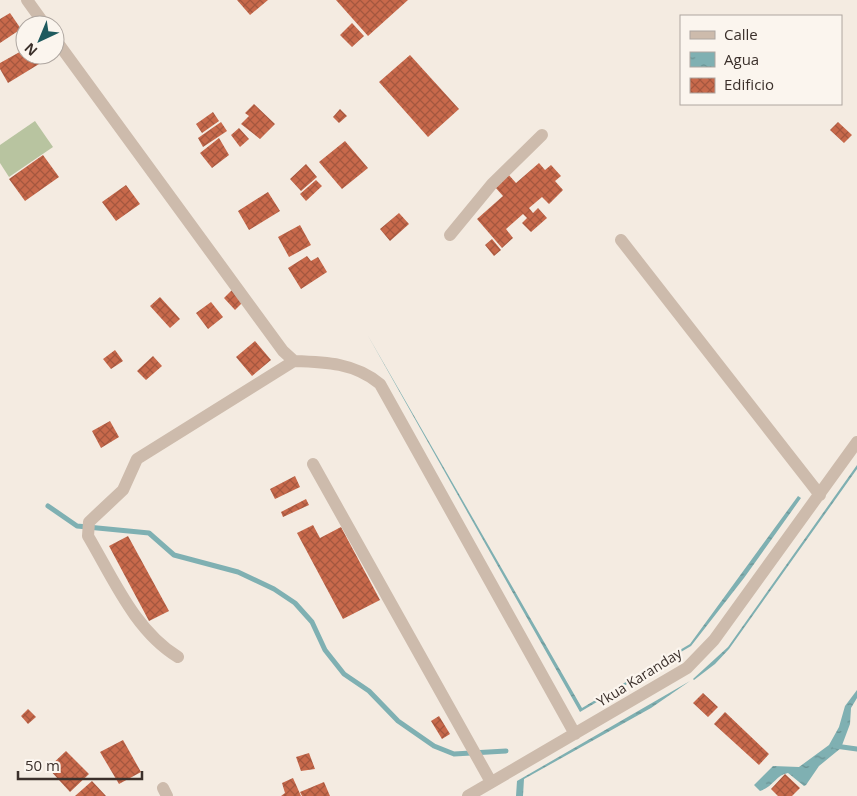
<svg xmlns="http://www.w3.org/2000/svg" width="857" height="796" viewBox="0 0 857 796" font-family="'Open Sans',sans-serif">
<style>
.grass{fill:#b8c4a0}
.water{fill:url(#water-ripples)}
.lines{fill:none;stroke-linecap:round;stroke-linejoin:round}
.stream{stroke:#7fb0b2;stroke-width:5}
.building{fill:url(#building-cross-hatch)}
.minor{stroke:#cdbbac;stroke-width:12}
.labels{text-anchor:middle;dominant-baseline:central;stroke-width:4.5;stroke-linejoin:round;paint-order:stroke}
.street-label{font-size:14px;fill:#3b302b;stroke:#fbf5ee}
</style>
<defs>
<pattern id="water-ripples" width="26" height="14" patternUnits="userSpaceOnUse" patternTransform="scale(1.25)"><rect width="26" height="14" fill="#7fb0b2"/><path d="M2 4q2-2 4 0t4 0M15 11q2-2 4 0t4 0" fill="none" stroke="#699091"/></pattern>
<pattern id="building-cross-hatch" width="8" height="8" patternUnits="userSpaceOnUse" patternTransform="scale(1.25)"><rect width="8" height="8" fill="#c8694b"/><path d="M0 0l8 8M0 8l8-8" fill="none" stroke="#a4573f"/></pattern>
</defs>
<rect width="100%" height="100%" fill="#f4ebe1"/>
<path class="grass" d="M35,121L53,147L9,177L0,163V145Z"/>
<path class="water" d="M367,334L582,708L690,644L798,496L801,498L744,578L691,646L580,712Z
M857,465V469L729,649L715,664L694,680L693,679L728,647Z
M690,681L651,708L524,779L523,796H516L517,781Z
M857,690V698L851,708L850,724L841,748L819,766L806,785L804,786L788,773C776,775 773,787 760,791L754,785L773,766L799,767L829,745L839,727L845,706Z"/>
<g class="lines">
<path class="stream" d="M48,506L77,526L149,533L174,555L238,572L274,589L295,603L312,622L325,650L344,674L369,691L398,721L434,746L454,754L506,751
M835,746L857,749"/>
</g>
<path class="building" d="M237,0H268L250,15Z
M336,0H408L368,36Z
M10,13L21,29L0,43V19Z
M352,23L364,36L352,47L340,35Z
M25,49V55H40L44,61L8,83L0,69V63Z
M410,55L459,109L428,137L379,82Z
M254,104L275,124L260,139L241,124L249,116L245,113Z
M340,109L347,116L339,123L333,117Z
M213,112L219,121L202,133L196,124Z
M221,122L227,131L203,147L198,138Z
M838,122L852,135L844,143L830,130Z
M239,128L249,139L240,147L231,135Z
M219,138L229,155L212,168L200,153Z
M345,141L368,168L342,189L319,162Z
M43,155L59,177L25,201L9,179Z
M539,163L545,170L551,165L561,176L555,181L563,190L549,204L542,197L529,208L533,213L538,208L547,218L531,232L522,223L527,218L523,214L506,229L513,238L502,248L477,219L503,196L495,187L508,174L516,183Z
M306,164L317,177L301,191L290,179Z
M316,180L322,186L306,201L300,194Z
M126,185L140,204L116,221L102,202Z
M268,192L280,211L249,230L238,211Z
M399,213L409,224L390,241L380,229Z
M300,225L311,245L289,257L278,237Z
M492,239L501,250L494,256L485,245Z
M307,256L311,261L318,257L327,272L301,289L288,268Z
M232,290L243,302L235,310L224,298Z
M160,297L180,319L170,328L150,306Z
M211,302L223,317L208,329L196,313Z
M255,341L271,360L252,376L236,357Z
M115,350L123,361L111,369L103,359Z
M153,356L162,366L146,380L137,371Z
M110,421L119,437L101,448L92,431Z
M295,476L300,487L275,499L270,489Z
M306,499L309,505L283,517L281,512Z
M313,525L320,538L341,527L380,600L343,619L297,533Z
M128,536L169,611L149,621L109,546Z
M703,693L718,707L708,717L693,703Z
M28,709L36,717L28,724L21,716Z
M725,712L769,754L759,765L714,724Z
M439,716L450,734L442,739L431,721Z
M123,740L141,772L119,784L100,752Z
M66,751L89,774L70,792L48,768Z
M309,753L315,769L301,771L296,757Z
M785,774L800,788L792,796H778L771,789Z
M293,778L301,796H281L285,793L282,783Z
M92,781L106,796H75Z
M324,782L330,796H302L300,792Z"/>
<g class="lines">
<path class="minor" d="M27,0L45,25
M55,39L283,351L294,361C326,362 355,363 380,384L575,734
M450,235L492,184L542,135
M621,240L820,495
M313,464L491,782
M178,657C135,631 113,578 88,536L89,522L123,490L137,459L294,361
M163,788L167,796
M468,796L687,668L714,640L857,442"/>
</g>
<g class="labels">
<g class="street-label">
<text transform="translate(639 677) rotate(-32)">Ykua Karanday</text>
</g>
</g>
<rect x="680" y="15" width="162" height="90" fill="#fbf5ee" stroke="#aea6a0"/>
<rect x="690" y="31" width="25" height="8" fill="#cdbbac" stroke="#aea6a0"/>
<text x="724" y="40" font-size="15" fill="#3b302b">Calle</text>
<rect x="690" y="52" width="25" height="15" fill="url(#water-ripples)" stroke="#aea6a0"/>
<text x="724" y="65" font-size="15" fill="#3b302b">Agua</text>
<rect x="690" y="78" width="25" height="15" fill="url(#building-cross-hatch)" stroke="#aea6a0"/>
<text x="724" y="90" font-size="15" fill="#3b302b">Edificio</text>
<g transform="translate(40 40) rotate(224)"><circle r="24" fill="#fbf5ee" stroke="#aea6a0"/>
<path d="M0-4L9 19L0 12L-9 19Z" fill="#1f5a5e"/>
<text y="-8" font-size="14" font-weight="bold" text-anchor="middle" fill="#3b302b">N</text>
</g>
<path d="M18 771v8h124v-8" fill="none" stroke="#3b302b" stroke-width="2.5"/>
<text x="25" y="771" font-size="15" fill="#3b302b" stroke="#fbf5ee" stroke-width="4" paint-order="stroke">50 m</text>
</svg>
